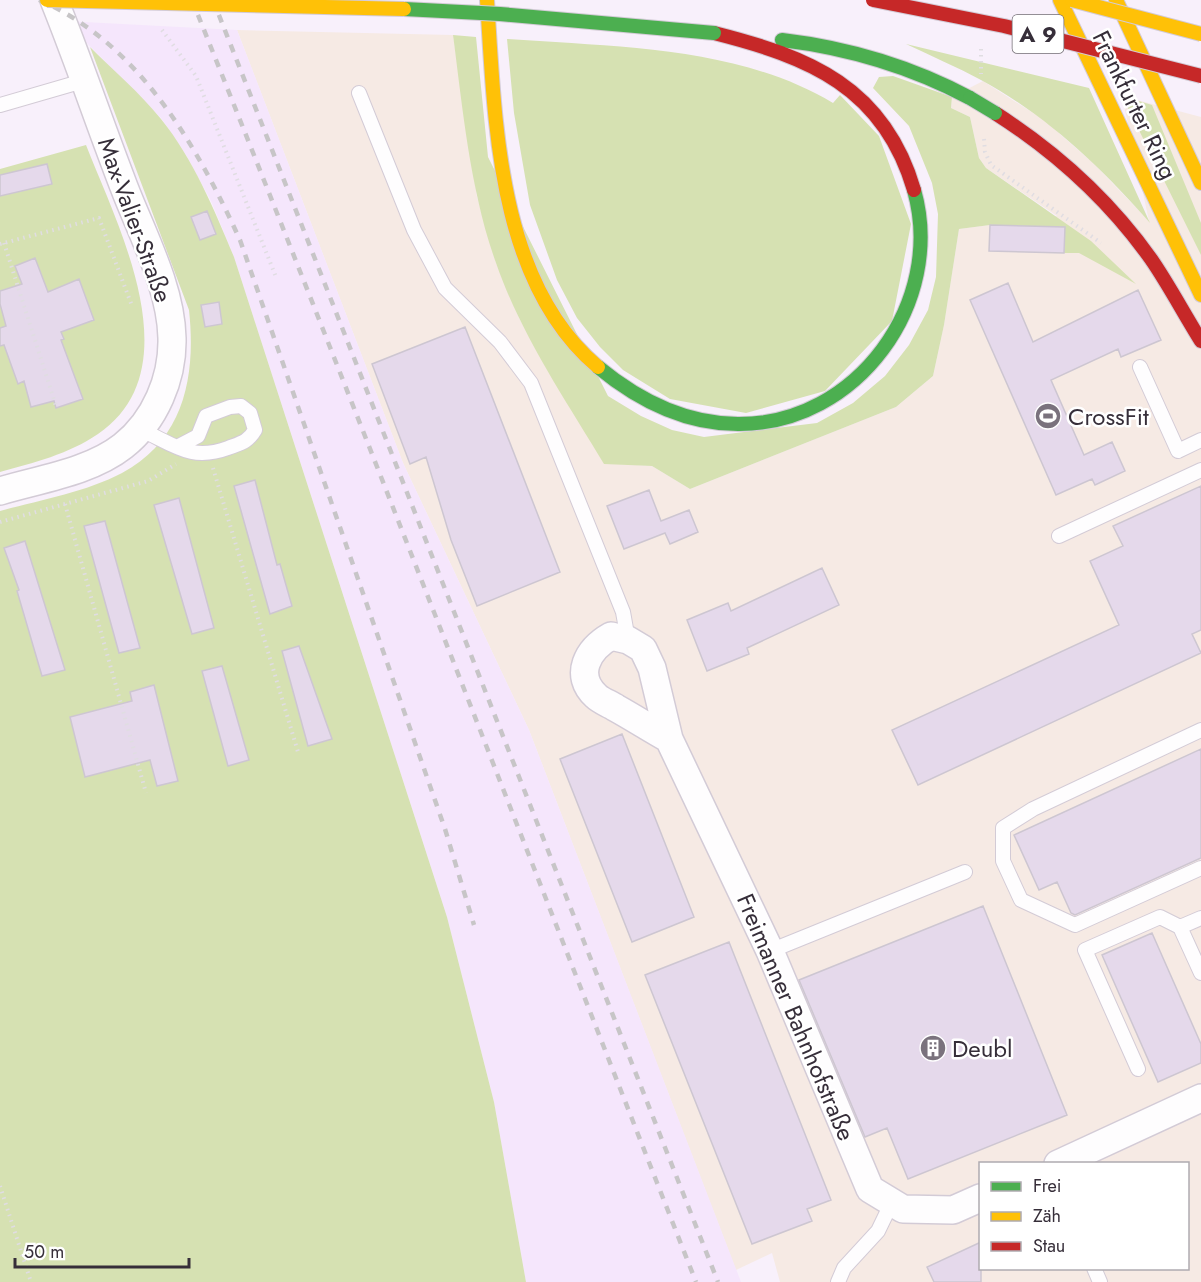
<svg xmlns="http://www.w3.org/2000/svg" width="1201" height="1282" viewBox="0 0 1201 1282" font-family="Jost,sans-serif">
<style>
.commercial{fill:#f6eae4;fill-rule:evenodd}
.built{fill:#f5e6fc}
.green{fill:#d6e1b2}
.building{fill:#e5d9eb;stroke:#cdc6d1;stroke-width:1.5}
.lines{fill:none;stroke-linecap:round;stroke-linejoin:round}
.lane-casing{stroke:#d3cbd6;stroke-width:16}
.street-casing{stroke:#d3cbd6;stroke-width:30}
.fast-casing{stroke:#d3cbd6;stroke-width:16}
.slow-casing{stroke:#d3cbd6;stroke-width:16}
.jam-casing{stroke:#d3cbd6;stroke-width:16}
.path{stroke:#e0dde2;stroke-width:4;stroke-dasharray:1.5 4.5;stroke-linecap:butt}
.lane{stroke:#fefdfe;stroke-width:14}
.street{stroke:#fefdfe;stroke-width:27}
.fast{stroke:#4caf50;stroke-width:14}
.slow{stroke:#ffc107;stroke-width:14}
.jam{stroke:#c62828;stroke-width:14}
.rail{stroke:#c7c5c7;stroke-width:4.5;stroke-dasharray:8 8;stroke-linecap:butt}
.fast-bridge-casing{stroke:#d3cbd6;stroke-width:16;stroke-linecap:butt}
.slow-bridge-casing{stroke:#d3cbd6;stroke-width:16;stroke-linecap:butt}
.jam-bridge-casing{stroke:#d3cbd6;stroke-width:16;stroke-linecap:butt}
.fast-bridge{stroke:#4caf50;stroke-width:14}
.slow-bridge{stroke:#ffc107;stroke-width:14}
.jam-bridge{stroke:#c62828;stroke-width:14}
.labels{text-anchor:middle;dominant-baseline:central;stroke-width:5;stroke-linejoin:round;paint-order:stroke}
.shield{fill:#fff;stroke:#726d74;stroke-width:1.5}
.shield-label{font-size:22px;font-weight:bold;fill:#362e39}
.street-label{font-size:24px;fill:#362e39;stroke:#fff}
.poi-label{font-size:24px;fill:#362e39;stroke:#fff;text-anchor:start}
</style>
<rect width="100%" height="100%" fill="#f8f0fb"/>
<path class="commercial" d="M237,30L453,35L477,197L496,263L519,318L604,463L652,466L690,489L896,407L933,376L944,325L959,229L1057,216L986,168L979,158L970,117L951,108L952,97L983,81L1044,120L1093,163L1149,221L1122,96L1201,117V1282H780L772,1253L736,1270L529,730L403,463ZM980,1164H1188V1268H980Z"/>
<path class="built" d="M65,21L237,30L403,463L529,730L741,1282H526L494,1102L447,917L234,257L211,201L186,155L161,118Z"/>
<path class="green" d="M453,35L476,37L488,157L608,396L641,416L672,430L704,437L817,423L853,403L885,376L909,345L928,310L936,277L938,214L932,183L909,126L873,88L879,77L893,76L952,97L951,108L970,117L979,158L986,168L1091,241L1136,284L1079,253H1064V227L990,225L959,229L944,325L933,376L896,407L690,489L652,466L604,464C565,399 521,335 496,263C470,190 463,111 453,35Z
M507,39C615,47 738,46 833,103L840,95L879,136L911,224L892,321L825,391L746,413L670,399L623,370L600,347L577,318L557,280L530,205L514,113Z
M906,44L1089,88L1150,223C1102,168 1046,115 981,80C957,67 931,56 906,44Z
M90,47C114,71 140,93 161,119C194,160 214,209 234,257L447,917L494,1102L526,1282H0V511C40,500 86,492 122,473C185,439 196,375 189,310Z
M1122,96L1152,105L1201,223V255Z
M86,145C118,227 193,369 98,434C69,454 33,463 0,472V169Z"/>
<path class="building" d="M47,164L52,184L0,196V175Z
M207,211L216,234L200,240L191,217Z
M990,225L1065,227L1064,253L989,251Z
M35,258L48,292L79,279L94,320L61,332L64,339L61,340L83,399L56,408L54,401L31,407L24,381L18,384L4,345L0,346V328L6,326L0,304V291L22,284L15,266Z
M1008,283L1033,342L1138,290L1161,340L1121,357L1118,349L1051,380L1084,455L1112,442L1125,471L1095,485L1092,479L1056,495L970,300Z
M219,302L222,324L205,327L201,305Z
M465,327L560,572L477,606L451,540L426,457L410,464L372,364Z
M255,480L277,565L280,564L292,606L270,614L234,486Z
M1201,486V630L1192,634L1201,653L918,785L892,730L1119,625L1090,561L1123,546L1113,526Z
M649,490L661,521L689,510L698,532L670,544L665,533L624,549L607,506Z
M179,498L214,628L192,634L154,505Z
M105,521L140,648L119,653L84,526Z
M25,541L65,670L42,676L17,591L19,590L4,548Z
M822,568L839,605L747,648L749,654L707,671L687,620L728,603L731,611Z
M299,646L332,739L308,746L282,651Z
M222,666L249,760L228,766L202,671Z
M154,685L178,781L157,786L150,760L85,777L70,717L132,701L130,692Z
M622,734L694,917L632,942L560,759Z
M1201,749V858L1075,915L1071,913L1057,882L1039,890L1014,835Z
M983,906L1067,1115L908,1179L887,1128L865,1137L799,980Z
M1152,933L1201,1044V1063L1158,1082L1102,955Z
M729,942L831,1200L807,1209L812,1221L752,1244L645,975Z
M981,1242V1282H934L927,1267Z"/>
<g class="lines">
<defs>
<path id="lane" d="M359,93L414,230L445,288L500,342L531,383L623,612L628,640
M0,105L83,81
M1140,367L1178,451L1201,440
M139,429C174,444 190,462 228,448C241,443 248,442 255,430L250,413L241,406L230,407L206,416L198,436L177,447
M1059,536L1201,470
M1201,730L1033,809L1003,828V861L1021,900L1075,925L1201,868
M1201,918L1180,927L1201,973
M770,951L965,872
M1138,1069L1085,950L1160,917L1180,927
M1094,1268L1100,1282
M838,1282L844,1268L878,1231L892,1202"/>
<path id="street" d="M0,491C40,479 90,472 123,446C155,421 173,378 172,338C171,287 142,234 124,187C100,125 79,62 54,0
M669,739C651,729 634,718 616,708C610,704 601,701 596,696C573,675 588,649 611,636L628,640L643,649L652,668L669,739L770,951L870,1189L903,1209L953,1210L980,1198
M1058,1164L1201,1098"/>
<path id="fast" d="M782,40C849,48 910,66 970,98
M598,367C638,400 685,424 738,424C857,425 946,302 914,190"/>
<path id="slow" d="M487,0C495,121 497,282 598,367
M1060,0L1201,295
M1116,0L1201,183"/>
<path id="jam" d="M714,33C809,57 884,87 914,190
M995,113C1056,152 1109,200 1151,259C1169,285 1184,314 1201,341"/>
</defs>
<use href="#lane" class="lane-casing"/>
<use href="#street" class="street-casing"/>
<use href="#fast" class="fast-casing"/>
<use href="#slow" class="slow-casing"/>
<use href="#jam" class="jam-casing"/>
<path class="path" d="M162,30L196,76L276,277
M981,49V74
M984,139L985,152L991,165L1101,243
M4,243L56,406
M0,244L99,218L132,306
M213,468L298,752
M65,504L146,793
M0,522L148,481L176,464
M0,1186L31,1282"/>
<use href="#lane" class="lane"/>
<use href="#street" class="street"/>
<use href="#fast" class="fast"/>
<use href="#slow" class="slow"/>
<use href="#jam" class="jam"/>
<path class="rail" d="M39,0C139,43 197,146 240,240L445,829L474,925
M192,0C363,426 528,855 696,1282
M213,0L718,1282"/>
<defs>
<path id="fast-bridge" d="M404,9L500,14L714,33
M970,98L995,113"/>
<path id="slow-bridge" d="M47,0L404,9
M1072,0L1201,34"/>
<path id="jam-bridge" d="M873,0L1004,26L1201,76"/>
</defs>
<use href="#fast-bridge" class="fast-bridge-casing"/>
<use href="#slow-bridge" class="slow-bridge-casing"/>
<use href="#jam-bridge" class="jam-bridge-casing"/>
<use href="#fast-bridge" class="fast-bridge"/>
<use href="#slow-bridge" class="slow-bridge"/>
<use href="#jam-bridge" class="jam-bridge"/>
</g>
<defs>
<symbol id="stadium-disc" viewBox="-11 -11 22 22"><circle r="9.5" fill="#7a727d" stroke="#fff"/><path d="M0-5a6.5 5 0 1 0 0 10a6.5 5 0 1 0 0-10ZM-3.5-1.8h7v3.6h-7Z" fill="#fff"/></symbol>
<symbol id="building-disc" viewBox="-11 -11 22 22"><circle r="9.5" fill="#7a727d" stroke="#fff"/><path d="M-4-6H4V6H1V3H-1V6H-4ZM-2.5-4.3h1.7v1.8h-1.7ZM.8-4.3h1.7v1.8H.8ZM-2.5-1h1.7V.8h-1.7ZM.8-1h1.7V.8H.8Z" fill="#fff"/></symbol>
</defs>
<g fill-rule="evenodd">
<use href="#stadium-disc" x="1033" y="401" width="30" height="30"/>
<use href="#building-disc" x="918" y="1033" width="30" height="30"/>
</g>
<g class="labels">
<rect class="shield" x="1012.5" y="15" width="51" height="38" rx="4.5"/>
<g class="shield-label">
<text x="1038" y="34">A 9</text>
</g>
<g class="street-label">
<text transform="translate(1135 105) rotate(64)">Frankfurter Ring</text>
<text transform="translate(135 220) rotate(70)">Max-Valier-Straße</text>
<text transform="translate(796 1017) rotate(67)">Freimanner Bahnhofstraße</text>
</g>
<g class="poi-label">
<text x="1068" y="416">CrossFit</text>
<text x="952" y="1048">Deubl</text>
</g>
</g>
<rect x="979" y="1162" width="210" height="108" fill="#ffffff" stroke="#afabb0" stroke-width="1.5"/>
<rect x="991" y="1182" width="30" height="9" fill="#4caf50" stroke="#afabb0" stroke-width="1.5"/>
<text x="1033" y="1192" font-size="18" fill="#362e39">Frei</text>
<rect x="991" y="1212" width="30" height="9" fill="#ffc107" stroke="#afabb0" stroke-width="1.5"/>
<text x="1033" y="1222" font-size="18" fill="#362e39">Zäh</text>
<rect x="991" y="1242" width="30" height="9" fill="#c62828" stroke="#afabb0" stroke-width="1.5"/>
<text x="1033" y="1252" font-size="18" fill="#362e39">Stau</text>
<path d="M15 1258v9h174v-9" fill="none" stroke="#362e39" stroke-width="3"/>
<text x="24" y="1258" font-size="18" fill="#362e39" stroke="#ffffff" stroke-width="4.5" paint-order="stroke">50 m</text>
</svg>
